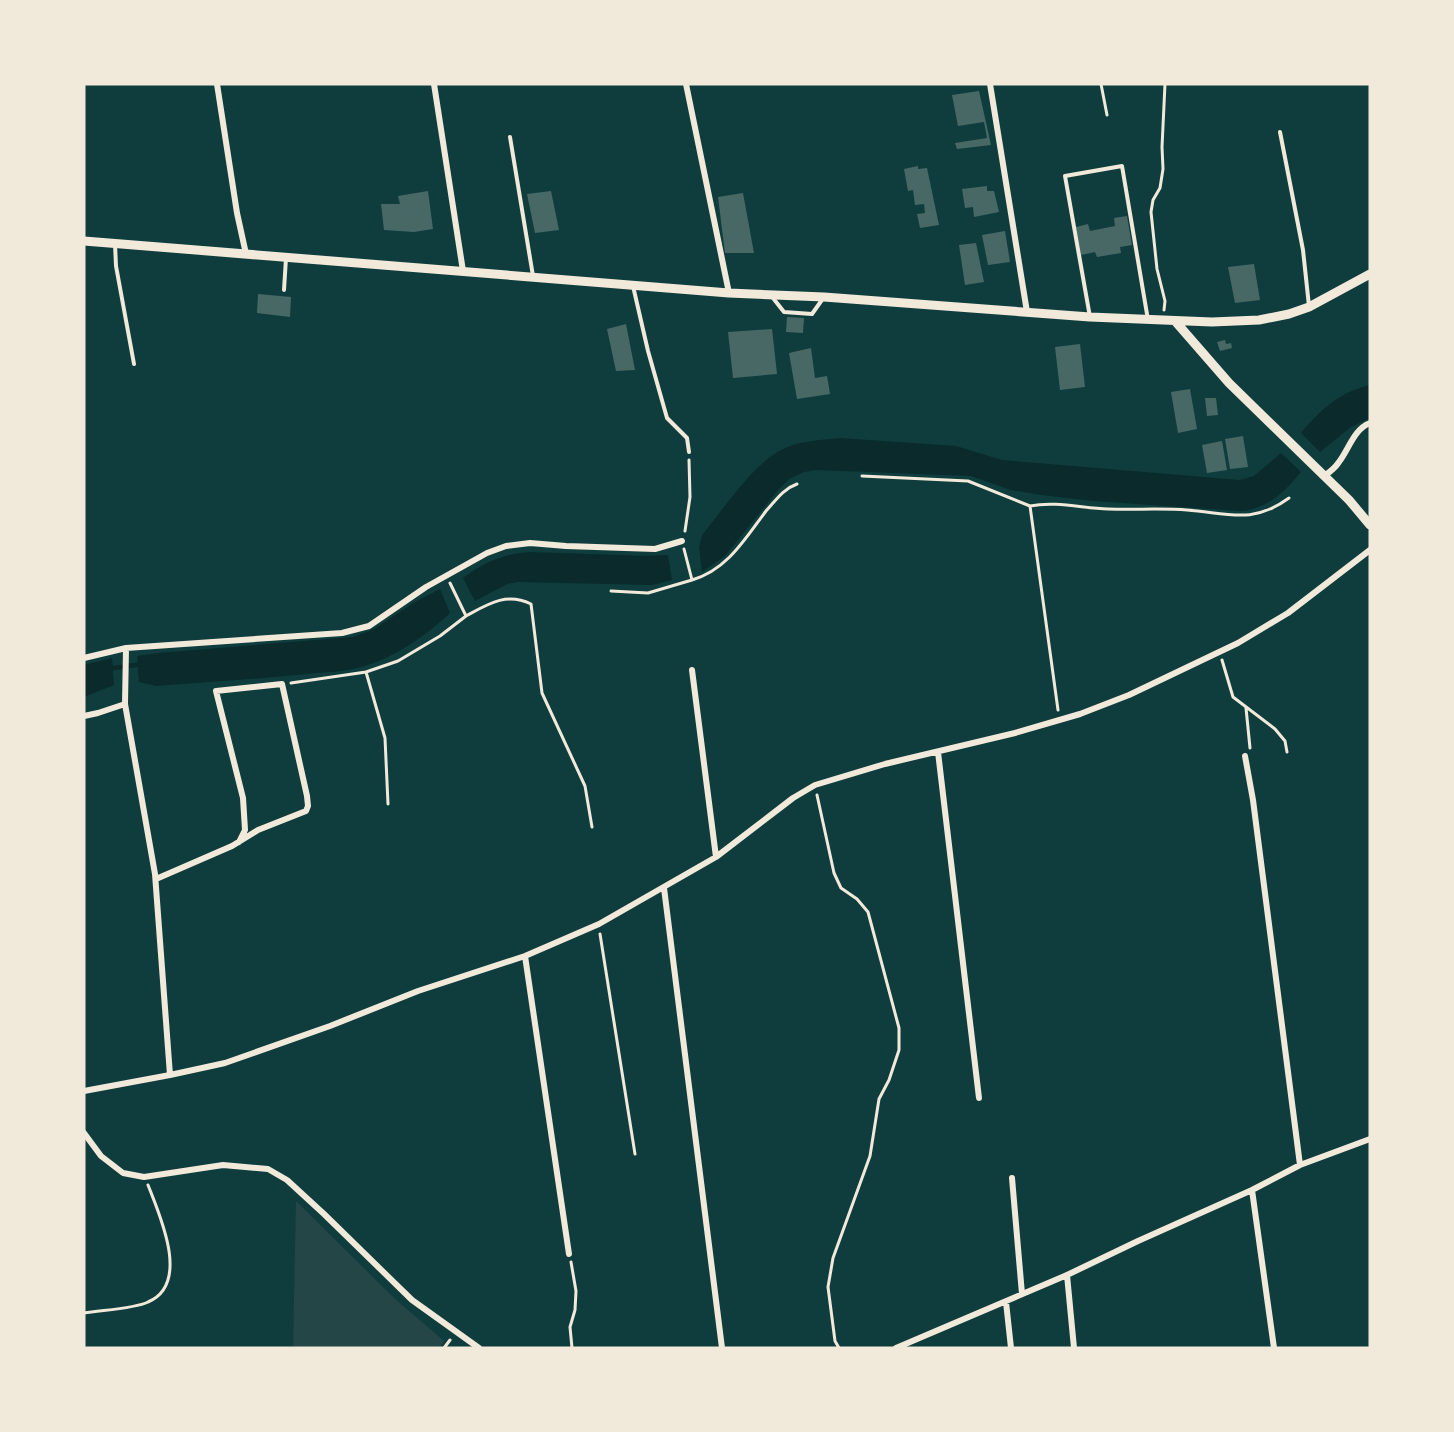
<svg xmlns="http://www.w3.org/2000/svg" width="1454" height="1432" viewBox="0 0 1454 1432" font-family="'Roboto Condensed',sans-serif">
<style>
.green{fill:#244646}
.water{fill:#0a2a2b}
.lines{fill:none;stroke-linecap:round;stroke-linejoin:round}
.stream{stroke:#0a2a2b;stroke-width:4.5}
.building{fill:#486865}
.path{stroke:#f1e9da;stroke-width:3}
.service{stroke:#f1e9da;stroke-width:4}
.minor{stroke:#f1e9da;stroke-width:6}
.secondary{stroke:#f1e9da;stroke-width:9}
</style>
<rect width="100%" height="100%" fill="#0f3d3e"/>
<path class="green" d="M296,1201L394,1298L444,1341L439,1348H291L293,1347Z"/>
<path class="water" d="M1370,385V418L1351,427L1320,452L1301,433C1320,410 1340,392 1370,385Z
M840,438L956,446L1002,460L1240,480L1254,476L1281,453L1301,472C1285,491 1267,510 1240,511L1093,501L1041,495L1011,490L971,476L816,470L804,472L789,479L779,489L725,556L702,572L699,547L702,535C723,510 752,465 781,450C798,441 820,440 840,438Z
M531,552L647,556L668,555L672,580L652,585L518,582L507,584L475,601L463,578C486,561 503,554 531,552Z
M440,589L450,613C427,635 393,659 361,667C344,672 325,672 307,674C256,679 206,682 156,686L139,682L137,656L158,653L353,637L374,629L415,602Z
M112,658L114,685L84,697V665Z"/>
<g class="lines">
<path class="stream" d="M107,669L143,664"/>
</g>
<path class="building" d="M979,91L991,145L957,149L955,143L987,138L984,122L958,126L952,95Z
M918,166V169L927,168L939,225L920,228L917,214L925,213L924,204L915,205L913,190L908,191L904,169Z
M987,186V191H994L999,212L974,217L973,207L965,208L962,189Z
M428,191L433,229L414,232L384,230L381,204H400L398,196Z
M551,191L559,230L535,233L527,194Z
M743,193L754,253H725L718,197Z
M1127,216L1132,245L1120,247L1121,253L1097,257L1095,252L1081,255L1076,227L1088,224L1090,231L1115,226L1114,218Z
M1005,231L1010,262L988,265L982,235Z
M976,243L984,282L965,285L959,245Z
M1254,264L1260,300L1235,303L1228,267Z
M258,294L291,297L290,317L257,313Z
M787,317L804,318L803,333L786,332Z
M626,324L635,370L616,371L607,329Z
M772,329L777,374L733,378L728,332Z
M1225,340L1226,344L1231,343L1232,348L1220,351L1217,342Z
M1080,344L1085,387L1060,390L1055,347Z
M811,348L815,378L827,376L830,394L797,399L789,353Z
M1190,389L1197,429L1178,433L1171,392Z
M1205,398H1216L1218,415L1207,416Z
M1243,436L1248,467L1230,469L1225,439Z
M1222,441L1227,470L1207,473L1202,445Z"/>
<g class="lines">
<path class="path" d="M1101,84L1107,115
M1164,310L1165,301L1157,269L1151,212L1153,200L1160,188L1163,169L1162,147L1165,84
M862,476L968,481L1030,506
M685,531L690,497L689,460
M692,580C727,570 745,539 766,511C776,500 783,489 797,484
M611,591L648,593L692,580L684,549
M466,616C488,604 506,592 531,604L542,693L585,786L592,827
M1222,660L1233,697L1275,729L1285,741L1287,752
M291,683L366,672
M1246,708L1250,748
M1058,710L1030,506C1055,501 1082,508 1108,509C1134,510 1161,508 1187,510C1228,513 1252,525 1289,498
M817,795L834,873L841,888L857,899L868,912L899,1028V1050L889,1080L879,1099L870,1156L833,1258L828,1287L835,1341L839,1348
M388,804L385,738L366,672L398,661L440,636L466,616L450,583
M600,934L635,1154
M571,1262L576,1291L575,1310L570,1327L572,1348
M84,1313C101,1310 134,1309 148,1302C191,1284 160,1216 148,1185
M444,1348L450,1340"/>
<path class="service" d="M1280,132L1303,250L1309,306
M510,137L533,276
M115,244L116,266L134,364
M633,286L648,351L667,418L687,438L689,452
M284,290L286,258
M773,298L784,312L812,314L824,297
M1090,317L1065,176L1122,166L1148,320"/>
<path class="minor" d="M217,84L237,213L246,254
M434,84L463,271
M686,84L729,293
M990,84L1027,312
M1324,476C1330,472 1335,468 1339,462C1349,449 1354,429 1370,423
M126,648L125,704L155,874L170,1075
M84,658L126,648L342,633L369,626L426,587L487,553L506,546L530,543L566,546L655,549L682,541
M692,670L716,857
M84,716L98,713L125,704
M938,752L979,1098
M1245,756L1253,800L1300,1165
M156,879L232,846L258,830L306,811L308,806L307,796L282,684L216,691L243,798L245,830L239,842
M664,888L722,1348
M525,956L569,1254
M84,1091L170,1075L225,1063L330,1026L418,991L525,956L599,924L716,857L793,798L815,785L885,764L1015,733L1080,714L1129,695L1238,643L1288,613L1370,550
M84,1133L101,1156L123,1173L144,1177L223,1165L268,1169L287,1180L324,1214L412,1300L479,1348
M1012,1178L1022,1294
M1252,1190L1274,1348
M1067,1275L1074,1348
M1006,1302L1011,1348
M896,1348L1067,1275L1138,1241L1252,1190L1300,1165L1370,1139"/>
<path class="secondary" d="M84,241L729,293L824,297L1090,317L1212,322L1259,320L1289,314L1309,307L1370,274
M1175,321L1229,383L1349,500L1370,525"/>
</g>
<rect width="1454" height="1432" fill="none" stroke="#f1e9da" stroke-width="171"/>
</svg>
